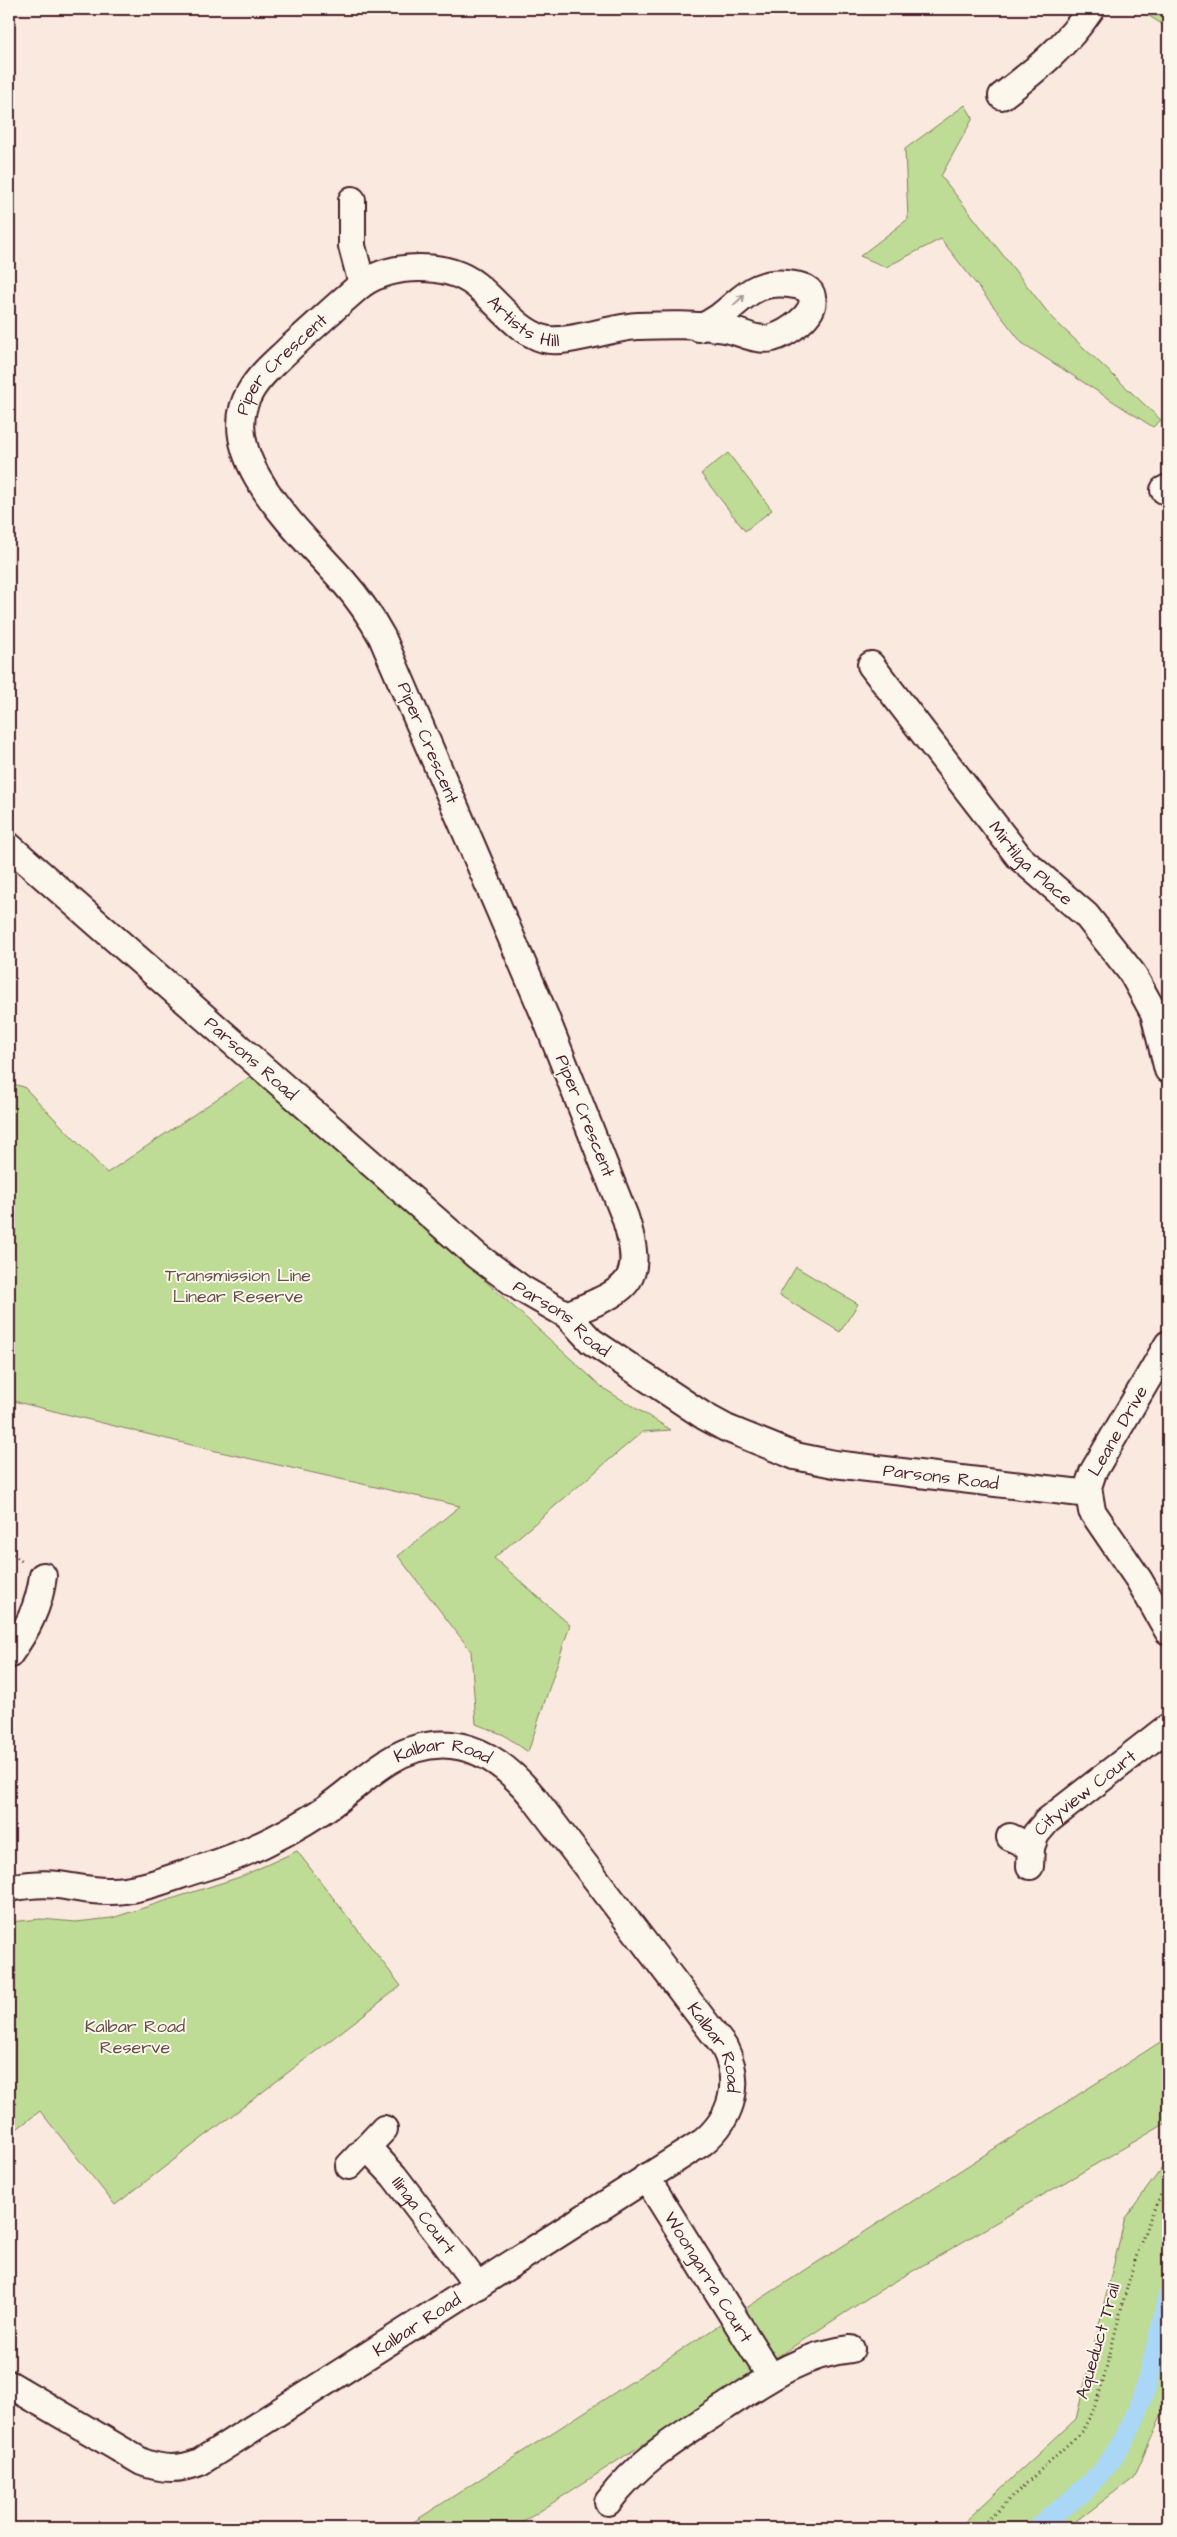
<svg xmlns="http://www.w3.org/2000/svg" width="1177" height="2537" viewBox="0 0 1177 2537" font-family="'Architects Daughter',sans-serif">
<style>
.green{fill:#bedc95;stroke:#847e60}
.lines{fill:none;stroke-linecap:round;stroke-linejoin:round}
.canal{stroke:#abd7f6;stroke-width:21}
.minor-casing{stroke:#4a1f2b;stroke-width:30}
.path{stroke:#4a1f2b;stroke-width:3;stroke-dasharray:1 4;stroke-linecap:butt}
.minor{stroke:#fbf7ec;stroke-width:26}
.oneway{stroke:#ab9695}
.labels{text-anchor:middle;dominant-baseline:central;stroke-width:4;stroke-linejoin:round;paint-order:stroke}
.street-label{font-size:18px;fill:#4a1f2b;stroke:#fbf7ec}
.park-label{font-size:18px;fill:#674e46;stroke:#fbf7ec}
</style>
<rect width="100%" height="100%" fill="#fae9de"/>
<filter id="ink" filterUnits="userSpaceOnUse"><feTurbulence type="fractalNoise" baseFrequency=".02" numOctaves="2"/><feDisplacementMap in="SourceGraphic" scale="10" xChannelSelector="R" yChannelSelector="G"/><feConvolveMatrix kernelMatrix="1 2 1 2 8 2 1 2 1" color-interpolation-filters="sRGB"/></filter>
<g filter="url(#ink)">
<path class="green" d="M1138,9H1168V28Z
M965,105L973,118L941,176L1053,319L1161,420L1153,427L1022,343L941,239L886,267L860,256L908,219L905,149Z
M728,453L772,510L745,531L701,474Z
M251,1076L461,1259L603,1388L671,1430L642,1432L494,1558L570,1625L528,1752L504,1735L476,1724L471,1651L398,1556L460,1506L216,1451L9,1400V1083L24,1087L107,1173Z
M796,1267L858,1304L840,1332L779,1295Z
M297,1851L401,1986L115,2205L40,2111L9,2135V1922L41,1919L76,1922L112,1918L240,1877Z
M1168,2037V2122L877,2292L514,2528H404Z
M1168,2160V2401L1134,2477L1068,2528H958L1076,2419L1125,2218Z"/>
<g class="lines">
<path class="canal" d="M1037,2528C1057,2512 1077,2497 1095,2479C1143,2429 1153,2361 1168,2297"/>
<defs>
<g id="minor">
<path d="M1002,96C1036,70 1067,45 1091,9"/>
<path d="M352,200V246L362,284"/>
<path d="M1164,490L1168,488"/>
<path id="s1" d="M871,665L1020,858L1086,915L1132,973L1154,1013L1168,1070"/>
<path id="s2" d="M9,846L477,1256L522,1289L567,1315L591,1341L603,1349L704,1416L726,1428L795,1456L834,1464L1089,1494"/>
<path id="s3" d="M567,1315C626,1289 647,1286 625,1217L545,1016L382,637C371,617 358,598 343,581C305,537 212,456 250,392C260,374 277,361 291,347C315,326 338,304 362,284C393,263 447,262 476,285C499,303 515,330 544,339C565,345 612,327 638,326C665,325 697,324 725,329C741,331 755,342 772,338C786,334 817,315 812,297C811,289 802,286 795,285C743,276 740,312 699,328"/>
<path d="M1168,1344L1093,1472L1088,1487L1092,1511L1139,1580L1168,1631"/>
<path d="M9,1655C27,1630 39,1607 43,1576"/>
<path d="M1010,1837L1031,1847L1030,1866"/>
<path id="s4" d="M1031,1847L1036,1834L1047,1821L1168,1727"/>
<path id="s5" d="M9,1888C25,1885 41,1883 58,1885C74,1887 90,1891 107,1891C139,1892 172,1877 202,1868C246,1855 287,1834 325,1809C347,1794 366,1775 389,1761C446,1726 496,1751 534,1798L724,2047C742,2082 733,2117 703,2142L200,2462C180,2470 163,2470 142,2462L9,2384"/>
<path id="s6" d="M367,2147L394,2176L478,2286"/>
<path d="M349,2166L384,2129"/>
<path id="s7" d="M646,2177L771,2377"/>
<path d="M608,2502C639,2460 680,2436 723,2408C763,2382 801,2354 851,2349"/>
</g>
</defs>
<use href="#minor" class="minor-casing"/>
<path class="path" d="M9,1551L24,1563
M979,2528L1082,2431L1093,2411L1101,2388C1120,2318 1133,2245 1168,2181"/>
<use href="#minor" class="minor"/>
</g>
<defs><path id="oneway-shaft" d="M-6 0H5M1.5-3L5.5 0L1.5 3" fill="none" stroke-width="1.6" stroke-linecap="round" stroke-linejoin="round" transform="scale(1.25)"/></defs>
<use class="oneway" href="#oneway-shaft" transform="translate(739 300) rotate(-43)"/>
</g>
<g class="labels">
<g class="street-label">
<text stroke="none"><textPath href="#s3" startOffset="1396">Artists Hill</textPath></text>
<text stroke="none"><textPath href="#s3" startOffset="1099">Piper Crescent</textPath></text>
<text transform="translate(428 743) rotate(67)">Piper Crescent</text>
<text stroke="none"><textPath href="#s1" startOffset="255">Mirtilga Place</textPath></text>
<text stroke="none"><textPath href="#s2" startOffset="322">Parsons Road</textPath></text>
<text transform="translate(585 1116) rotate(68)">Piper Crescent</text>
<text stroke="none"><textPath href="#s2" startOffset="728">Parsons Road</textPath></text>
<text transform="translate(1118 1431) rotate(-60)">Leane Drive</text>
<text stroke="none"><textPath href="#s2" startOffset="1148">Parsons Road</textPath></text>
<text stroke="none"><textPath href="#s5" startOffset="471">Kalbar Road</textPath></text>
<text stroke="none"><textPath href="#s4" startOffset="78">Cityview Court</textPath></text>
<text stroke="none"><textPath href="#s5" startOffset="890">Kalbar Road</textPath></text>
<text stroke="none"><textPath href="#s6" startOffset="89">Ilinga Court</textPath></text>
<text stroke="none"><textPath href="#s7" startOffset="118">Woongarra Court</textPath></text>
<text transform="translate(417 2325) rotate(-33)">Kalbar Road</text>
<text transform="translate(1098 2341) rotate(-74)">Aqueduct Trail</text>
</g>
<g class="park-label">
<text x="238" y="1275">Transmission Line<tspan x="238" dy="21">Linear Reserve</tspan></text>
<text x="135" y="2026">Kalbar Road<tspan x="135" dy="21">Reserve</tspan></text>
</g>
</g>
<rect width="1177" height="2537" fill="none" stroke="#fbf7ec" stroke-width="30"/>
<rect x="15" y="15" width="1147" height="2507" fill="none" stroke="#4a1f2b" stroke-width="2" filter="url(#ink)"/>
</svg>
